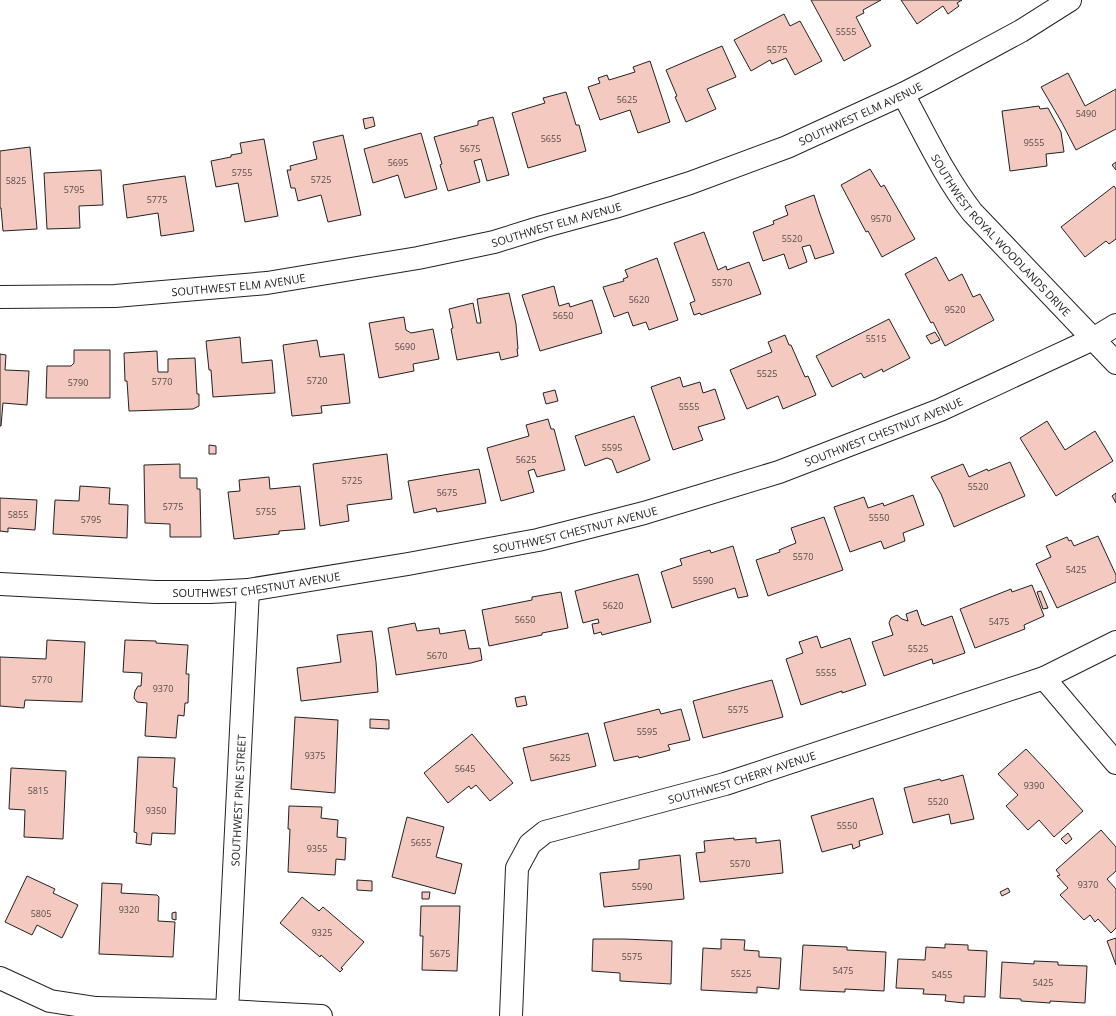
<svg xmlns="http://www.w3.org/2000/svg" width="1116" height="1016" viewBox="0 0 1116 1016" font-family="'Open Sans',sans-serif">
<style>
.building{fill:#f3c9c0;stroke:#222}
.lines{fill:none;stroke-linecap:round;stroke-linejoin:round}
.minor-casing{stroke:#222;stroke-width:24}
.minor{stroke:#fff;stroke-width:22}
.labels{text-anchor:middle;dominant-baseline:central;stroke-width:3;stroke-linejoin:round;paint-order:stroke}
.number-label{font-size:9px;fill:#564c4a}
.street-label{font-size:11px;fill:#222;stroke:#fff}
</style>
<rect width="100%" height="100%" fill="#fff"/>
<path class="building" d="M811,0H881L863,10L864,13L856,17L871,46L844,61Z
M901,0H962L957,3L959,6L948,14L943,6L917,24Z
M784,14L790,26L800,21L822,61L795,75L786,58L772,64L770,60L751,71L734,40Z
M722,46L736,77L707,89L716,109L686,122L675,97L677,96L666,70Z
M650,61L670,122L638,133L630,110L600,120L588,87L600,83L598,78L607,75L609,80L635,72L633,67Z
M1068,73L1085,106L1116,89V129L1076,150L1061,121L1041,87Z
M566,92L576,125H579L586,151L528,168L512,113L545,103L543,98Z
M1039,106L1040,109L1048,108L1061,132L1064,152L1046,154L1047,166L1010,171L1002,111Z
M373,117L375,126L365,129L363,119Z
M493,117L509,175L487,181L481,159L474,161L480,182L448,191L440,165L442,164L434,137L478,125V121Z
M421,133L437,189L405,198L398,175L373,183L364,149Z
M343,135L361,215L328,222L321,195L298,201L295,188H291L287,170H291L290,166L317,159L313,142Z
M264,139L278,216L245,222L238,183L216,187L211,161L231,157V155L242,153L240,143Z
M30,147L37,229L3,231L1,208H0V151Z
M1116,162V170L1112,165Z
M870,169L881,187L884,185L915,239L882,257L868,231L866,232L841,185Z
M101,170L103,205L79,206L80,228L47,229L44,173Z
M185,176L194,231L161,236L158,213L127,218L123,185Z
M1114,186L1116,189V239L1109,244L1106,241L1085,257L1061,227Z
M814,195L819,211L834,253L815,259L810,245L802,247L807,262L789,269L784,254L763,261L753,232L774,224L773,221L788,215L785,206Z
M704,232L718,270L726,266L727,270L749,262L761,294L701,315L700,313L694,315L690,303L695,301L674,243Z
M936,257L949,281L962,274L973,297L980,294L994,320L945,346L933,322L931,323L905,274Z
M657,258L678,320L649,330L646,322L633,326L628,312L614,317L603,287L624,281L623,279L628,277L625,270Z
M554,286L559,306L569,303L570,307L592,300L602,333L540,351L522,295Z
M509,293L516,324L518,349H517L518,356L501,360L499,352L457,360L451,329L453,328L449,309L473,303L477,323H481L477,299Z
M404,317L406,330L411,333L433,329L439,359L413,364L414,371L379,378L369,323Z
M889,319L910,358L883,372L882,369L864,378L861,373L832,387L816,356Z
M935,332L940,340L931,344L926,336Z
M785,335L789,345H791L805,377L808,376L816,395L783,409L778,396L747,409L730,370L772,352L768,342Z
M240,337L242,363L272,360L275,393L213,397L211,370H209L206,341Z
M317,340L320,357L344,354L350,403L321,406L322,413L292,416L283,345Z
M74,350H110V398H46L47,366H71L74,363Z
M157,351L158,372H168V359L195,358L197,394H199V406L193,409L129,411L127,381H125L124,353Z
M0,354L6,355L5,370L29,371L27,405L3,403L1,426H0Z
M680,377L683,387L700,382L703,393L715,389L725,419L698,427L703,440L673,450L651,387Z
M555,390L558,401L546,404L543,393Z
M634,416L650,460L617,473L612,460L607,458L585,466L575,436Z
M548,419L551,429H554L565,470L537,477L534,469L528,471L534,492L501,501L487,448L529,436L526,425Z
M1047,421L1065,450L1095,431L1113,461L1056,496L1020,438Z
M209,445L216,446V454H209Z
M387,454L392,499L347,505L349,521L320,526L313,464Z
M1010,462L1025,496L954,527L941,494L931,477L963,464L969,477L987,469L988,471Z
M180,464V478H197V489H200L201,537H170V524L145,523L144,465Z
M479,469L486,503L437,512L436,508L414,513L408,481Z
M269,477L270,489L300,486L305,529L279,531V534L234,539L228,492L240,491L239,480Z
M80,486L110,488L109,504L128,505L127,538L53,534L55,500L79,501Z
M1116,493V503L1112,496Z
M913,495L924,525L903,533L905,541L884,549L881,541L850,552L834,507L864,497L868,508L883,503L884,506Z
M0,498L37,500L35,530L8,528V532L0,531Z
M824,517L843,570L768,596L756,560L780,552L779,550L796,543L791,528Z
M1098,536L1116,575V582L1057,608L1036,564L1051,557L1046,546L1067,537L1069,541L1071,540L1074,546Z
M733,546L748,596L738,598L735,588L672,608L661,572L682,565L680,559L710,550L711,553Z
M638,574L651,622L602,635L601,632L594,634L592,624L599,623L598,619L583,623L575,591Z
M1032,585L1044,616L1024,625L1025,629L975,648L960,609L1011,589L1012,592Z
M1041,591L1048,608L1043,609L1037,592Z
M561,592L568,628L542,633V635L489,646L482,610L532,600V597Z
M917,610L922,625L923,624L924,626L952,616L965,653L933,664L932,659L884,676L872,642L893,635L889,623L891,618L897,615L902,619L908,621L906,614Z
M415,623L417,631L439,628L440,634L465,630L469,649L480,648L482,660L471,663L396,675L388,628Z
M372,631L376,662L378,692L301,701L297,668L341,662L337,635Z
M817,636L821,648L850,638L866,685L842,693V691L801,705L786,659L803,653L799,642Z
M47,640L85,642L82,702L25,700L24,708L0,706V657L46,659Z
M125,640L156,641V643L188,645L186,674H189L188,703H185L184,716L178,715L176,738L145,736L147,703L137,702L134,698L135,691L138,686H141L142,673L123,672Z
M772,680L783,717L703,738L693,701Z
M525,696L527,705L517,707L515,698Z
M659,709L661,714L681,709L690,740L668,745L670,750L639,758L638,756L614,761L604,723Z
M295,717L338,720L335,793L291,789Z
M370,719L389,720V729L370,728Z
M588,733L596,766L531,781L523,748Z
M472,734L513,783L490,801L476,785L471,789L469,786L448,803L424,773Z
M1026,749L1046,770L1083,811L1054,837L1039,820L1028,830L1006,806L1018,795L998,774Z
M138,757L175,758L173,787L177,788L175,834L152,833L151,845L136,843L137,833L134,832Z
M11,768L66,771L63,839L24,837L25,810L9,809Z
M963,775L974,819L951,824L949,814L913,823L904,788L940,779L941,781Z
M873,798L883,834L859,841L860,846L853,849L852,844L822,852L811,816Z
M289,806L322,807L321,818L338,820L337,837L346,838L345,860L336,859L335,875L288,872L290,829H288Z
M407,817L444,827L436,857L462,864L455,894L392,877Z
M1101,830L1116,847V871L1107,879L1116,889V928L1111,933L1098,919L1095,922L1090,915L1084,920L1060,895L1068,888L1057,876L1060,875L1056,870Z
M1068,833L1072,839L1066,844L1061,839Z
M734,838V840L756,838V843L780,840L783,873L700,882L696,853L705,852L704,841Z
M680,855L684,899L604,907L600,873L639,869V860Z
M27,876L55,889L53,893L78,905L62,938L37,925L32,935L5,922Z
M357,880L372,881V891L357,890Z
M102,883L122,884L121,893L157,895L159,897L158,921L175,922L173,957L99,954Z
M1008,888L1010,892L1002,896L1000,892Z
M422,892H430L429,899H422Z
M302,897L319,911L323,907L364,942L341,968L343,969L340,972L321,955L320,957L280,923Z
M421,906H460L457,971L422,970L423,936H420Z
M176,912V920L172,919V913Z
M1116,938V965L1107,941Z
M593,939H624L672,941L671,984L620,981V973L592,971Z
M721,939L745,940L744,950L759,951V957L781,958L779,989L757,987V993L701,990L703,948L721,949Z
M945,944L968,945V950L987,951L985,997L964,996V1003L945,1001L946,995L923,994L924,989L896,988L898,959L925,960L926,947L945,948Z
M803,945L847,947V950L886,952L884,991L845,989V992L800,990Z
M1034,961L1058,962V965L1087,966L1085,1003L1050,1001V1003L1021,1001V999L1000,998L1002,962L1034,964Z"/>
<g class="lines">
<defs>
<g id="minor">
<path id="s1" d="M903,94C925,134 944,176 972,212L1116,363"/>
<path id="s2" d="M0,297L115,296L267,283L418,258L494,242L542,227L615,207L690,183L787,147L903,94L932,79L1021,31L1070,0"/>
<path id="s3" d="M0,584L155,592H210L248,590L408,564L538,540L644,513L779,472L940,410L1093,339L1116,325"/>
<path d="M1044,678L1116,763"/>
<path d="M0,978L50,1001L96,1008L227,1011L321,1016"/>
<path id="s4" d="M227,1011L248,590"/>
<path id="s5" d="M511,1016L517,868L530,844L545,832L725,784L1044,678L1116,642"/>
</g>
</defs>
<use href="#minor" class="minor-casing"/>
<use href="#minor" class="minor"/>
</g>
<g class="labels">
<g class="number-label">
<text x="846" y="31">5555</text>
<text x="777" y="49">5575</text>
<text x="627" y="99">5625</text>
<text x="1086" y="113">5490</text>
<text x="551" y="138">5655</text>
<text x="1034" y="142">9555</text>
<text x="470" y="148">5675</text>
<text x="398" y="162">5695</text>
<text x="242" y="172">5755</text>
<text x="321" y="179">5725</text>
<text x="16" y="180">5825</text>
<text x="74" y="189">5795</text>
<text x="157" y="199">5775</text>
<text x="881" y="218">9570</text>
<text x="792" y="238">5520</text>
<text x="722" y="282">5570</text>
<text x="639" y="299">5620</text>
<text x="955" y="309">9520</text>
<text x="563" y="315">5650</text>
<text x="876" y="338">5515</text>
<text x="405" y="346">5690</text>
<text x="767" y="373">5525</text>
<text x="317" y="380">5720</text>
<text x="162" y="381">5770</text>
<text x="78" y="382">5790</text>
<text x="689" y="406">5555</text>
<text x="612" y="447">5595</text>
<text x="526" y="459">5625</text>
<text x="352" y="480">5725</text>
<text x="978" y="486">5520</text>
<text x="447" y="492">5675</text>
<text x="173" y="506">5775</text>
<text x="266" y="511">5755</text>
<text x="18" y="514">5855</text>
<text x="879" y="517">5550</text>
<text x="91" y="519">5795</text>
<text x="803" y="556">5570</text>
<text x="1076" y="569">5425</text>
<text x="703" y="580">5590</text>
<text x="613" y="605">5620</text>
<text x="525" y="619">5650</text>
<text x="999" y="621">5475</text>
<text x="918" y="648">5525</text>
<text x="437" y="655">5670</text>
<text x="826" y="672">5555</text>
<text x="42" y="679">5770</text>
<text x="163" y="688">9370</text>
<text x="738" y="709">5575</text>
<text x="647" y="731">5595</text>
<text x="315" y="755">9375</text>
<text x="560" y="757">5625</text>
<text x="465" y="768">5645</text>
<text x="1034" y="785">9390</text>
<text x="38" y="790">5815</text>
<text x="938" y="801">5520</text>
<text x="156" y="810">9350</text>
<text x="847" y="825">5550</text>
<text x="421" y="842">5655</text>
<text x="317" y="848">9355</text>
<text x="740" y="863">5570</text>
<text x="1088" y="884">9370</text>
<text x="642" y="886">5590</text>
<text x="129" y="909">9320</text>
<text x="41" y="913">5805</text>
<text x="322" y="932">9325</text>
<text x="440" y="953">5675</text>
<text x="632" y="956">5575</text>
<text x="843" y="970">5475</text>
<text x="741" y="973">5525</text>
<text x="942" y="974">5455</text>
<text x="1043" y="982">5425</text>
</g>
<g class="street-label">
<text stroke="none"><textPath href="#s2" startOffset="887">SOUTHWEST ELM AVENUE</textPath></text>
<text stroke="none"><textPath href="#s2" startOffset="563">SOUTHWEST ELM AVENUE</textPath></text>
<text stroke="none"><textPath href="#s1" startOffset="173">SOUTHWEST ROYAL WOODLANDS DRIVE</textPath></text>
<text stroke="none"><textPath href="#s2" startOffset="239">SOUTHWEST ELM AVENUE</textPath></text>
<text stroke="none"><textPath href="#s3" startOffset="905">SOUTHWEST CHESTNUT AVENUE</textPath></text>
<text stroke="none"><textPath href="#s3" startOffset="581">SOUTHWEST CHESTNUT AVENUE</textPath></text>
<text stroke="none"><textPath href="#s3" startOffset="257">SOUTHWEST CHESTNUT AVENUE</textPath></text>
<text stroke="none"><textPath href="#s5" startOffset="399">SOUTHWEST CHERRY AVENUE</textPath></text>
<text stroke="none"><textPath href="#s4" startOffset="211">SOUTHWEST PINE STREET</textPath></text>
</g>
</g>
</svg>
